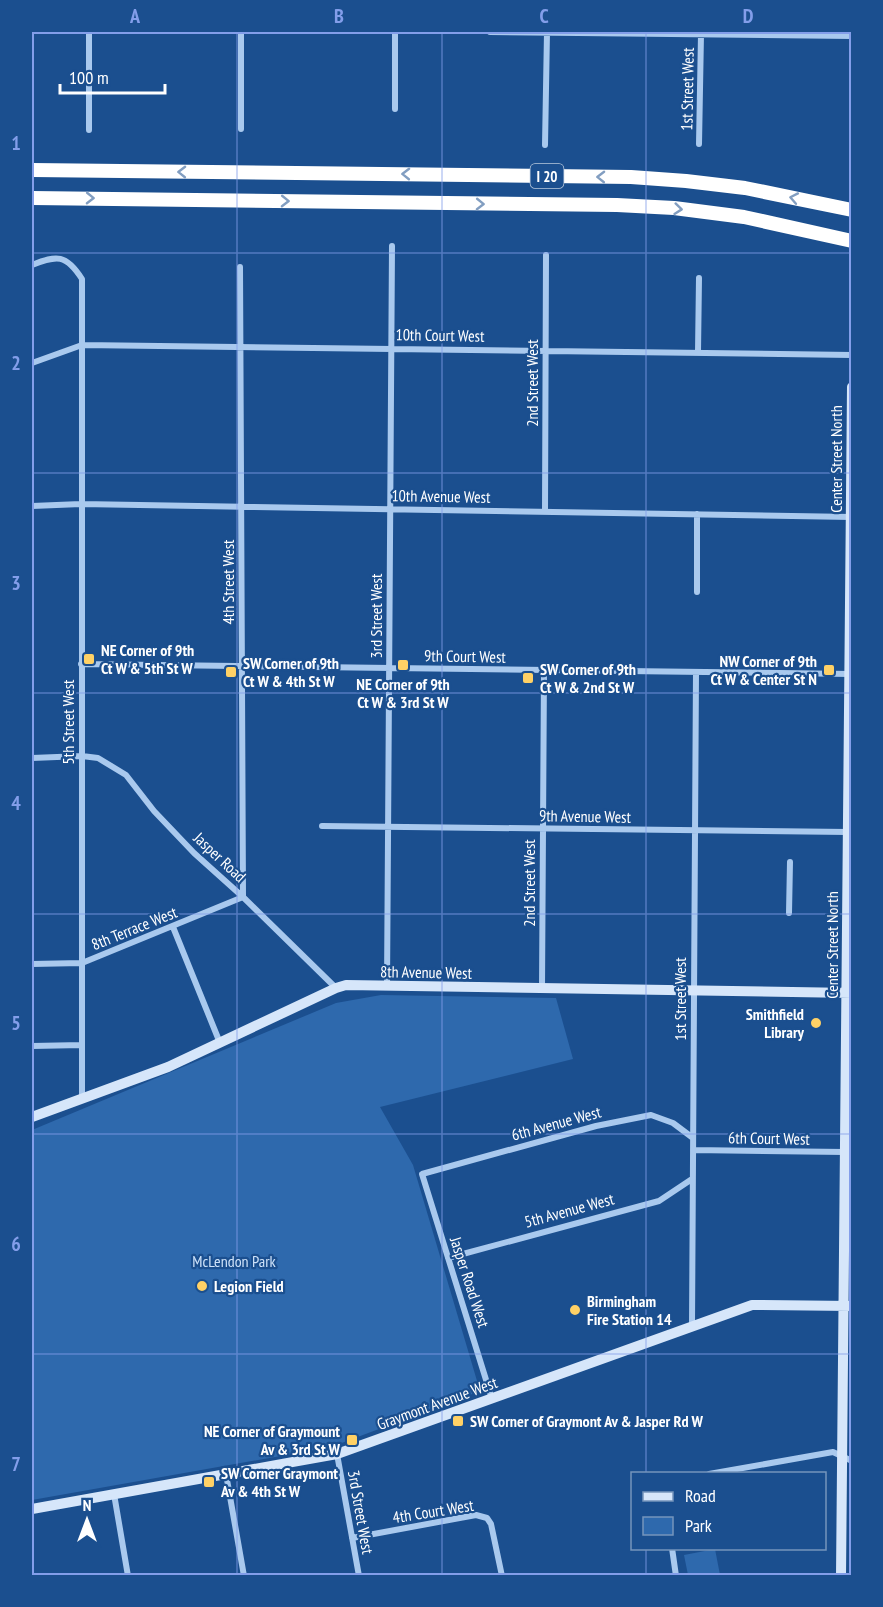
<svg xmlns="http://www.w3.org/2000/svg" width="883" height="1607" viewBox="0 0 883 1607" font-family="'PT Sans Narrow',sans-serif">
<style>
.green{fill:#2e69ad}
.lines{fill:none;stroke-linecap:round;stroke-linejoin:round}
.street{stroke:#a9c9ee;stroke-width:6}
.secondary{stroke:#d6e6fa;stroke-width:10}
.highway{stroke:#fff;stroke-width:14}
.oneway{stroke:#829ec1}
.grid{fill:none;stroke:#839eea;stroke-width:1.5;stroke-opacity:0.55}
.poi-dot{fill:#ffd166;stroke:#1b4f8f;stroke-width:2}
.labels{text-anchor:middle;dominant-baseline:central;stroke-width:4.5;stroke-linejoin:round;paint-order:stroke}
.shield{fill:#1b4f8f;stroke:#bbcadd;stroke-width:1.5}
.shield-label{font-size:15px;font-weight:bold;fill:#fff}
.street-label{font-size:16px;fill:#fff;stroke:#1b4f8f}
.poi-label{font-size:16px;font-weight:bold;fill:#fff;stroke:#1b4f8f;text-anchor:start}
.park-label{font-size:16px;fill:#cfe3fa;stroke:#1b4f8f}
.neatline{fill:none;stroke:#839eea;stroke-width:2}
.grid-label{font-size:20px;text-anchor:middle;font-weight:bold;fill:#839eea}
</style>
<rect width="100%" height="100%" fill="#1b4f8f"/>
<path class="green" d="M381,995L556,998L573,1059L380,1107L413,1165L480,1391L331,1447L32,1500V1130L336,1003Z
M715,1549L720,1575H688L684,1555Z"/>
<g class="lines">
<path class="street" d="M490,32L852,36
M395,109V32
M241,129V32
M89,130V32
M699,144L701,34
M545,145L547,32
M32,265C57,255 66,254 82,279V1099
M698,352L699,278
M32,363L82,345L852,355
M32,506L81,504L852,517
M545,511L546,255
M697,592V514
M81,664L851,674
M32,758L82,756L98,758L126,775L154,811L194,853L243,897L336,988
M322,826L848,832
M789,913L790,862
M173,927L220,1043
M32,964L82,963L243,897L240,267
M387,986L392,246
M542,988L544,670
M32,1046L82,1045
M693,1150L845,1152
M448,1258L659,1201L692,1179
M692,1325L696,672
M492,1399L422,1174L596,1126L651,1115L673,1123L693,1138
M337,1454L359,1576
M226,1474L244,1576
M709,1474L833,1452L852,1461
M114,1494L128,1576
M352,1538L476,1515L487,1518L491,1524L502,1576
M672,1548L676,1576"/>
<path class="secondary" d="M32,1117L168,1067L336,988L346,985L852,993
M32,1509L337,1454L752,1305L852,1306
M841,1576L852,387"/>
<path class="highway" d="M32,170L631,177L686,181L745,188L852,210
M32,198L617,205L674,208L744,217L852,241"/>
</g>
<defs><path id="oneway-chevron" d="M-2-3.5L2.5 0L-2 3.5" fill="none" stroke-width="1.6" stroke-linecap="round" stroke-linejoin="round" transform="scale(1.5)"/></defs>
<g class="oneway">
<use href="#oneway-chevron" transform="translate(182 172) rotate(-179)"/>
<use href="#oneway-chevron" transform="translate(406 174) rotate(-179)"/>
<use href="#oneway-chevron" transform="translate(601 177) rotate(-179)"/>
<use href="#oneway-chevron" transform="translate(90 198) rotate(1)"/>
<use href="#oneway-chevron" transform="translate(794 198) rotate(-169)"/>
<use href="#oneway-chevron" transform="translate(285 201) rotate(1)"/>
<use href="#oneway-chevron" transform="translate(480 204) rotate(1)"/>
<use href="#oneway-chevron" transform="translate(678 209) rotate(6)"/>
</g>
<path class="grid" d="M237,32V1576M442,32V1576M646,32V1474M32,253H852M32,473H852M32,693H852M32,914H852M32,1134H852M32,1354H852M646,1548V1576"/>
<g class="poi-dot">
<rect x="83" y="653" width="12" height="12" rx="3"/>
<rect x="397" y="659" width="12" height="12" rx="3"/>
<rect x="823" y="664" width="12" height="12" rx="3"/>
<rect x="225" y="666" width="12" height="12" rx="3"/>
<rect x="522" y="672" width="12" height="12" rx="3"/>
<circle cx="816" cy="1023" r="6"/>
<circle cx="202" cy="1286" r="6"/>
<circle cx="575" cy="1310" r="6"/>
<rect x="452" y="1415" width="12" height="12" rx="3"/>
<rect x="346" y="1434" width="12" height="12" rx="3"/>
<rect x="203" y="1476" width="12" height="12" rx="3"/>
</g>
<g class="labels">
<rect class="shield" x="530.5" y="164" width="33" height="24" rx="4.5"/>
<g class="shield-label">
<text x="547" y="176">I 20</text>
</g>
<g class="street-label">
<text transform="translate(687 89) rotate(-89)">1st Street West</text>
<text transform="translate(440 335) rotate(1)">10th Court West</text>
<text transform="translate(532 383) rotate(-90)">2nd Street West</text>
<text transform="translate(836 459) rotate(-90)">Center Street North</text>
<text transform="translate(441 496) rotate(1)">10th Avenue West</text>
<text transform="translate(228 582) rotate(-90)">4th Street West</text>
<text transform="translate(376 616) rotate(-90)">3rd Street West</text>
<text transform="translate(465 656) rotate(1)">9th Court West</text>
<text transform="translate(68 722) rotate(-90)">5th Street West</text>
<text transform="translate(585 816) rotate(1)">9th Avenue West</text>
<text transform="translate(220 857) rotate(43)">Jasper Road</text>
<text transform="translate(529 883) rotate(-90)">2nd Street West</text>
<text transform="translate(134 928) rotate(-22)">8th Terrace West</text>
<text transform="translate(832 945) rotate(-90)">Center Street North</text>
<text transform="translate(426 972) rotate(1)">8th Avenue West</text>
<text transform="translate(680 999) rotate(-90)">1st Street West</text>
<text transform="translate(556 1123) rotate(-15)">6th Avenue West</text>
<text transform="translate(769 1138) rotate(1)">6th Court West</text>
<text transform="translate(569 1210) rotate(-15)">5th Avenue West</text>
<text transform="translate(470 1282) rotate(72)">Jasper Road West</text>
<text transform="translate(437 1403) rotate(-20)">Graymont Avenue West</text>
<text transform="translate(433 1511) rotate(-9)">4th Court West</text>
<text transform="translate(361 1512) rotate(80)">3rd Street West</text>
</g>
<g class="poi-label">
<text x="101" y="650">NE Corner of 9th<tspan x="101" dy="18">Ct W &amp; 5th St W</tspan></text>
<text x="817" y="661" text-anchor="end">NW Corner of 9th<tspan x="817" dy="18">Ct W &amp; Center St N</tspan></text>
<text x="243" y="663">SW Corner of 9th<tspan x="243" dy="18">Ct W &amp; 4th St W</tspan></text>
<text x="540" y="669">SW Corner of 9th<tspan x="540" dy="18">Ct W &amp; 2nd St W</tspan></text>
<text x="403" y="684" text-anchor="middle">NE Corner of 9th<tspan x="403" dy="18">Ct W &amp; 3rd St W</tspan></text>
<text x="804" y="1014" text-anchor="end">Smithfield<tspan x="804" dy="18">Library</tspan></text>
<text x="214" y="1286">Legion Field</text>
<text x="587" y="1301">Birmingham<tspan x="587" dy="18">Fire Station 14</tspan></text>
<text x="470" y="1421">SW Corner of Graymont Av &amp; Jasper Rd W</text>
<text x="340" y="1431" text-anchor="end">NE Corner of Graymount<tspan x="340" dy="18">Av &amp; 3rd St W</tspan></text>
<text x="221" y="1473">SW Corner Graymont<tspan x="221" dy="18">Av &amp; 4th St W</tspan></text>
</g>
<g class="park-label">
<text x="234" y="1261">McLendon Park</text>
</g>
</g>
<rect width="883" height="1607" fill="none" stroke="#1b4f8f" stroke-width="66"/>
<rect x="631" y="1472" width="195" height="78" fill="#1b4f8f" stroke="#7695bc" stroke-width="1.5"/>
<rect x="643" y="1492" width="30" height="9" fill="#d6e6fa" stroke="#7695bc" stroke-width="1.5"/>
<text x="685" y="1502" font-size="18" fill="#ffffff">Road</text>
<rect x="643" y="1517" width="30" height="18" fill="#2e69ad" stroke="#7695bc" stroke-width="1.5"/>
<text x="685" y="1532" font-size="18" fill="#ffffff">Park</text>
<g transform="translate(87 1520)" stroke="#1b4f8f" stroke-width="4.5" paint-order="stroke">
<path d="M0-4.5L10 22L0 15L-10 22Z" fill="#ffffff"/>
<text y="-9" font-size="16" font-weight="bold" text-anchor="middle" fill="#ffffff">N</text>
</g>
<path d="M60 84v9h105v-9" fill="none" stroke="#ffffff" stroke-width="3"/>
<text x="69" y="84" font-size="18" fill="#ffffff" stroke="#1b4f8f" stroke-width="4.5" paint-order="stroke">100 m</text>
<rect x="33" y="33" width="817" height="1541" class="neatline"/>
<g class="grid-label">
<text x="135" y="23">A</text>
<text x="339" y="23">B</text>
<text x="544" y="23">C</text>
<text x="748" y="23">D</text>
<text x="16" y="150">1</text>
<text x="16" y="370">2</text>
<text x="16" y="590">3</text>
<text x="16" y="810">4</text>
<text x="16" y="1030">5</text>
<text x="16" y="1251">6</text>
<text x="16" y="1471">7</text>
</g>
</svg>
